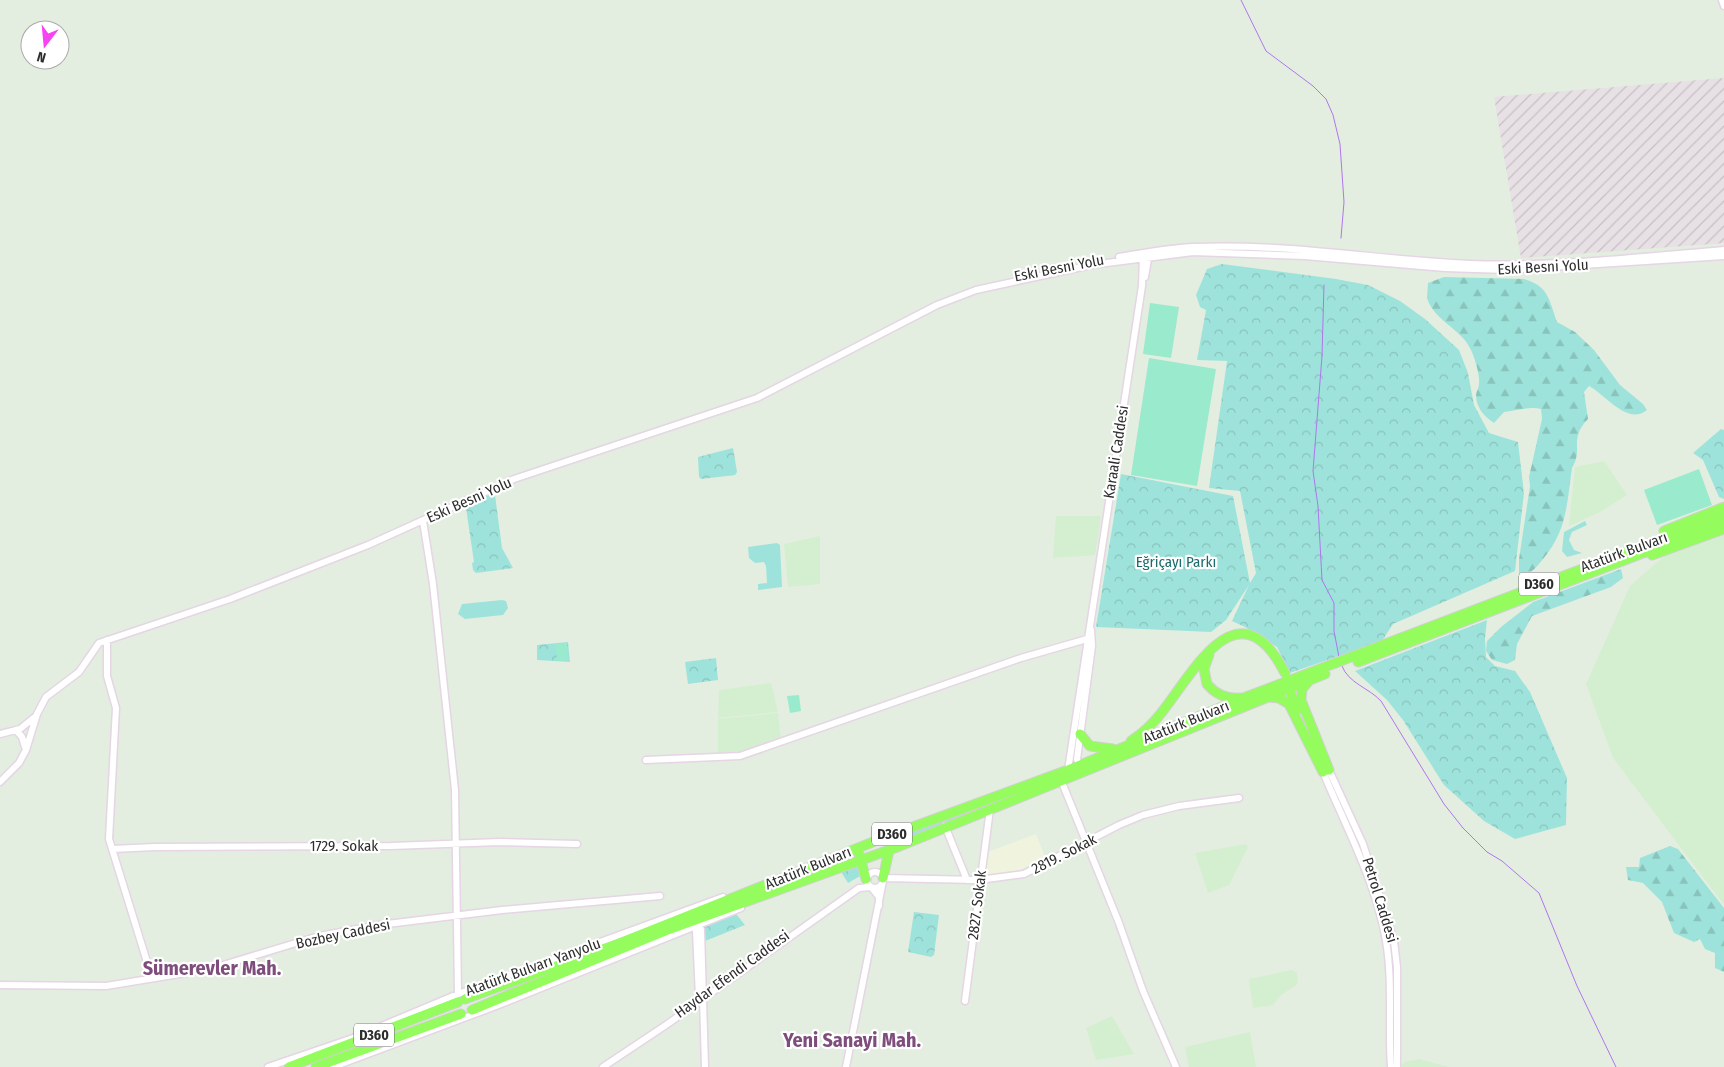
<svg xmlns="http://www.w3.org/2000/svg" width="1724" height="1067" viewBox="0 0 1724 1067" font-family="'Fira Sans Condensed',sans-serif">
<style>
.industrial{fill:url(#industrial-furrows)}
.education{fill:#d4efd0}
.medical{fill:#f0f4de}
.grass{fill:#9ee3db}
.forest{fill:url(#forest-firs)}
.park{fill:url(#park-crowns)}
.pitch{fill:#9aeacd}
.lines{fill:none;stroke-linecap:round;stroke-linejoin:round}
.stream{stroke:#af76ed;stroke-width:1}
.secondary-casing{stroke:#e5d5e5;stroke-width:9}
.highway-casing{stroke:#d1d1d1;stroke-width:11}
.secondary{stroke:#fff;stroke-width:6}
.highway{stroke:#95fc5e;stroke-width:9}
.labels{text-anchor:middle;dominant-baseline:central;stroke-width:4.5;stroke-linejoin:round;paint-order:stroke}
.shield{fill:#fff;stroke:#6c6c6c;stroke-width:1}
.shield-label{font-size:14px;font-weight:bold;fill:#2d2d2d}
.street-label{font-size:15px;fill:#2d2d2d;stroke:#fff}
.park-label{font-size:15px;fill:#1c6a6b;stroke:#fff}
.district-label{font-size:20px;font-weight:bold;fill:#7e4d7c;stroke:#fff}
</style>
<defs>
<pattern id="industrial-furrows" width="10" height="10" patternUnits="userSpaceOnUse" patternTransform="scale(1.25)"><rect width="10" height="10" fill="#e7e0e4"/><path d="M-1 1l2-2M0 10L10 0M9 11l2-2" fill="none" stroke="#c6c0c4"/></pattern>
<pattern id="forest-firs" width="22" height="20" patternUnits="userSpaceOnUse" patternTransform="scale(1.25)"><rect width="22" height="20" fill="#9ee3db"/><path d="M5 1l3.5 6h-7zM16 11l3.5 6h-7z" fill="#88c3bc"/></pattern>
<pattern id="park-crowns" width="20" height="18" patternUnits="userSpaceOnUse" patternTransform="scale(1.25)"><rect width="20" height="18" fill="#9ee3db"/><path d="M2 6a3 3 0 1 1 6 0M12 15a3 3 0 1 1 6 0" fill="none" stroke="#88c3bc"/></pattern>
</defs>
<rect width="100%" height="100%" fill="#e3eee0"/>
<path class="industrial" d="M1724,78V243L1521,258L1494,97Z"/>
<path class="education" d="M1604,461L1627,495L1602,511L1569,526L1575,467Z
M1056,516H1101L1095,555L1053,558Z
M1724,534V905L1613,758L1586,684L1630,586L1664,556Z
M820,536V584L788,587L784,544Z
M771,683L778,712L718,718L719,690Z
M778,713L781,740L737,753L718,754V719Z
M1246,844L1248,847L1229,885L1208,893L1195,853Z
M1292,970L1297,973L1298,983L1296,985L1280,996L1273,1005L1253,1008L1249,979Z
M1112,1016L1134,1054L1096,1060L1086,1028Z
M1250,1032L1256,1067H1189L1185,1047Z
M1419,1059L1449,1067H1401L1404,1062Z"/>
<path class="medical" d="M1036,834L1045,857L1012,874L982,876L985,853Z"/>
<path class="grass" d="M1585,521L1587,525L1572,532L1569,540L1574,550L1582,553L1567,557L1562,551L1564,532Z
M777,543L780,545L782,587L758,590V584L767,583L766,566L764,562L755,563L749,558L748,547Z
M502,600L506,601L508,608L503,615L465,619L458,614L462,604Z
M1062,776L908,839L906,831Z"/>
<path class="forest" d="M1444,277L1524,279C1549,286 1549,300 1557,322L1575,332L1594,350L1620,385L1643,404L1647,410C1627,426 1605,394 1589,386L1584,392L1588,419C1568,440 1584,448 1572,468C1567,503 1567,531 1543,559C1535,569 1531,574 1519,577V559L1530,486L1529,477L1542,419L1541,409C1530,406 1516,411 1504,412L1494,423C1485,417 1476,408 1476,395C1476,392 1479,388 1479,384C1480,375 1475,359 1471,350C1462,329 1434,321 1427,298L1428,283Z
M1621,569L1623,578L1611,587L1532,616L1517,644L1515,660L1507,664L1492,660L1486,651L1487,641L1501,627L1533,602Z
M1670,846L1678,849L1724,908V972L1715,968V953L1705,949L1700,939L1694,942L1674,933L1662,902L1643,883L1628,880L1626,867H1639L1640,858Z"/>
<path class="park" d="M1222,264L1336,279L1368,285L1400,301L1425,319L1459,350L1468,373L1474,405L1489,433L1518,442L1524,493L1515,571L1393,624L1382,641L1290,673L1277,647L1245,627L1232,621L1249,585L1226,620L1211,632L1096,627L1121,474L1233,496L1250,583L1256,573L1240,491L1209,488L1227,361L1197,360L1206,310L1200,307L1196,295L1207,269Z
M1721,429L1724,430V499L1719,497L1703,460L1693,453Z
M733,448L737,472L735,475L701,479L699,477L698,457Z
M492,493L495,495L502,548L513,568L476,573L473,570L472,563L474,562L466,508Z
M1487,620L1485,638L1486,657L1495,666L1515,671L1530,692L1567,778L1566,825L1515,839L1484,821L1444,785L1403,720L1387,700L1355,671Z
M568,642L570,662L537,660V645Z
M716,658L718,680L688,684L685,662Z
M853,866L861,869L862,875L848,883L840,870Z
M914,912L939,915L934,955L931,957L908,952Z
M736,914L745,925L705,941L704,927Z"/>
<path class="pitch" d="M1150,303L1179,307L1171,358L1143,354Z
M1149,358L1216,369L1197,486L1131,475Z
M1699,469L1712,505L1657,525L1644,490Z
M567,643L568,660L557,661L556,644Z
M799,695L801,711L790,713L787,696Z"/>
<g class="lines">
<path class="stream" d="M1241,0L1266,51L1313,86L1326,99L1333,115L1340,144L1344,202L1341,238
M1324,285L1322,356L1313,471L1318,506L1322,580L1334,603V631L1339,657
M1342,666C1348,683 1369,688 1381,701L1444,804L1463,828L1487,852L1502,861L1539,893L1577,986L1616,1067"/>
<defs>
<path id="secondary" d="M1722,0L1724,6
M1119,257C1144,253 1169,248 1194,247C1286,243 1378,260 1470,264C1553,267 1642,257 1724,250
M1145,277L1149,253
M423,521L433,584L455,790L458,994
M107,640V676L116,708L109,839L152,978
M16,730L22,737L26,750
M0,734L20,729L36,716
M646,760L740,756L1021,658L1087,639
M1079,765L1077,759L1092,646L1091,630
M1068,770L1142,286L1143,254
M1329,770L1363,844L1394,941L1397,967V1067
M1323,772C1346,827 1376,882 1386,941C1393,982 1388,1025 1391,1067
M1061,780L1119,923L1143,991L1176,1067
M0,782L19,763L26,750L37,714L46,697L79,672L99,643L230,599L368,545L514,479L757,398L937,305L976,290L1091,265L1193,252L1305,256L1445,268L1506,270L1724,256
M945,826L967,880
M112,849L155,847L391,846L500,842L577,844
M867 880a8 8 0 1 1 16 0a8 8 0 1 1-16 0Z
M883,878L979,880L1024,874L1119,825L1143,815L1179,806L1239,798
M699,924L701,930L705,1067
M699,924L696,931L699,997L703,998
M0,985L106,986L210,969L319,936L379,925L502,910L660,896
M965,1001L990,809
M268,1067L353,1038L458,994L723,897
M333,1067L496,1006L741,908
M603,1067L666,1025L859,888L871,887L879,897V906
M846,1067L883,881"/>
<path id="highway" d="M1664,531L1724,507
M1652,555L1724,529
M1209,655L1204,669L1207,684C1216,695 1227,699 1241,698
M1358,662L1724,522
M1309,681L1302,689L1301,700L1329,770
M1291,694L1297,710
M1269,697L1279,698L1289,704L1323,772
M1080,734L1090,746L1113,749
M1131,741C1143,733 1153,724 1162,712C1195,670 1239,583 1285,673
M859,854L866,879
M883,878L890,846
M465,999L617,944L883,838L1068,770L1246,697L1724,515
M472,1010L665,931L900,846L1325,674
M289,1067L458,1002
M316,1067L461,1014"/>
</defs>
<use href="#secondary" class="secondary-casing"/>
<use href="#highway" class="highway-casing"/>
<use href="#secondary" class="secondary"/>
<use href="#highway" class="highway"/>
</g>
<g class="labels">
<g class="shield">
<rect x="1519" y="572.5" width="40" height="23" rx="4"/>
<rect x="872" y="822.5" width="40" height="23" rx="4"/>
<rect x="354" y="1023.5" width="40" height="23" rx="4"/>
</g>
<g class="shield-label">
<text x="1539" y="584">D360</text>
<text x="892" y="834">D360</text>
<text x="374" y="1035">D360</text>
</g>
<g class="street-label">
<text transform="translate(1543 267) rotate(-3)">Eski Besni Yolu</text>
<text transform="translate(1059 268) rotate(-11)">Eski Besni Yolu</text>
<text transform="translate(1116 452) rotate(-81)">Karaali Caddesi</text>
<text transform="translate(469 500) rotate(-24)">Eski Besni Yolu</text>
<text transform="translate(1624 552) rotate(-20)">Atatürk Bulvarı</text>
<text transform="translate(1186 722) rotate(-22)">Atatürk Bulvarı</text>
<text x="344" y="846">1729. Sokak</text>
<text transform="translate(1064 854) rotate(-27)">2819. Sokak</text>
<text transform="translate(808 868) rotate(-22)">Atatürk Bulvarı</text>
<text transform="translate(1380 900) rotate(73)">Petrol Caddesi</text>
<text transform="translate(977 905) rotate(-83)">2827. Sokak</text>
<text transform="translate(343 934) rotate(-12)">Bozbey Caddesi</text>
<text transform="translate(533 967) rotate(-20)">Atatürk Bulvarı Yanyolu</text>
<text transform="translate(732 974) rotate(-36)">Haydar Efendi Caddesi</text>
</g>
<g class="park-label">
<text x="1176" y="562">Eğriçayı Parkı</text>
</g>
<g class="district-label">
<text x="212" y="968">Sümerevler Mah.</text>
<text x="852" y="1040">Yeni Sanayi Mah.</text>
</g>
</g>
<g transform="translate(45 45) rotate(196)"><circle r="24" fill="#ffffff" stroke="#ababab"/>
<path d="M0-4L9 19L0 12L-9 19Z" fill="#f744f2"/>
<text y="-8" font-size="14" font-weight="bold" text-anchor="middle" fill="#2d2d2d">N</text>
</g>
</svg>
